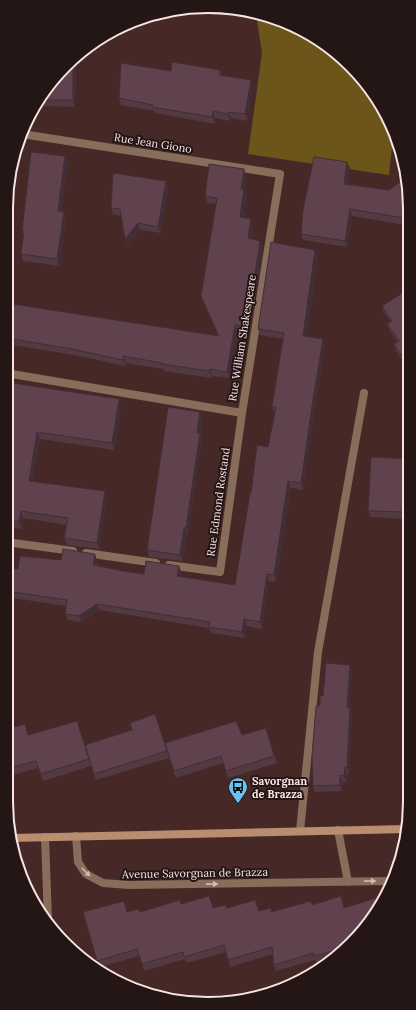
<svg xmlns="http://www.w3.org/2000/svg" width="416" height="1010" viewBox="0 0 416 1010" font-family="Lora,serif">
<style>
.green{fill:#6c551a}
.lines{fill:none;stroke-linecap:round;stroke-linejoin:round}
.lane{stroke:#886d5b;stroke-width:8}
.street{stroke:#886d5b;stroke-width:8}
.secondary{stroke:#b98e70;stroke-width:8}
.wall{fill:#523942}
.shaded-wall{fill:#422e36}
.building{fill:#5f424d;stroke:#422e36}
.oneway{fill:#d1bbb3}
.labels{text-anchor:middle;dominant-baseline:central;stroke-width:4;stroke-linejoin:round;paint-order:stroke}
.street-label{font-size:11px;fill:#f8e5e3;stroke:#231615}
.poi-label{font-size:11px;font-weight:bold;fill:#f8e5e3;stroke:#231615;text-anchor:start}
.rim{fill:none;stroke:#f8e5e3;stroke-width:2}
</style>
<rect width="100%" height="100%" fill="#462927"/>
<path class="green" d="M256,14L273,17L331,48L368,85L394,130L389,175L248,154L262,53Z"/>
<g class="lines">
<path class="lane" d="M300,831L318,652L364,393"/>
<path class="street" d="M6,373L242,413L280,174L22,134
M6,542L73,551
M86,553L156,563
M169,565L220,572L242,413
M338,830L348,882
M76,836L78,862L86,874L103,883L129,885L391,881
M45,837L48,921"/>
<path class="secondary" d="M12,838L406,829"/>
</g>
<path class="wall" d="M76,60L75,107L41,106L40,103L56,75Z
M220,70L222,75L253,87L247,121L231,118L230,121L215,118V124L155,113L154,111L121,105L119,98L171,71Z
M65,156L68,163L61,212L66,219L59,266L23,261L21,254L23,236L22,231Z
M347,162L350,169L347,184L389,190L408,181V228L406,225L352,216L347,247L303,240L301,234Z
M246,175L244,189L247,196L244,218L253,226L252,239L263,247L249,333L238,332L230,378L212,376V378L164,371L163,369L126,363L125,366L74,355L6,344V303L218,336L201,296L216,204L207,203L205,196Z
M166,181L168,188L161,233L140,230L127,246L121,216L113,214L111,208Z
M315,250L318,257L306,337L323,339L325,346L314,412L303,490L291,488L276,582L269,581L262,629L247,626L245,638L211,633L209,628L99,610L81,622L68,620L65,614L66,606L6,597V567L18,569L61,560H97V565L123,571L144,574L179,566L181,572V577L235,585L251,493L268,447L275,413L272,407L283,339L260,335L258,329Z
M409,300V370L396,351L394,344L397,342L390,331L387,324L391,322L384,313L382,306Z
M6,382L119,399L121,406L114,450L40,439L32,481L107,498L99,549L67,545L64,538L67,525L23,518L22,529L6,527Z
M200,412L202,419L200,434L202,440L188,534H187L183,561L149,557L147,550Z
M409,464L407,519L371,517L368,511Z
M352,671L349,708H350L352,714L349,774H347L346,782H343L342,791L315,792L313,786L323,696Z
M6,729L29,735L85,745L165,743L242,735H268L277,763L228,778L223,763L176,778L169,758L96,780L91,766L43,781L38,768L6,777Z
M181,904L213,908H227L259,911L271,908L272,912L312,904L344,907L360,935L331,959L316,963L315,960L276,971L274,965L273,954L230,967L226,952L186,963L185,959L144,971L139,956L100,967L97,961L126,907L127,912H140Z"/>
<path class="shaded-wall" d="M76,60L75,107L73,100V62Z
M251,80L253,87L247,121L245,114Z
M213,111L215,118V124L212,117Z
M228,112L231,118L230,121L228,114Z
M65,156L68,163L60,218L58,211Z
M347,162L350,169L346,190L344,184Z
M244,169L246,175L243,196L241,189Z
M166,181L168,188L161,233L158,227Z
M244,189L247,196L243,224L240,217Z
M350,209L352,216L347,247L345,241Z
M64,212L66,219L59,266L57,259Z
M251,219L253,226L251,245L248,238Z
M138,223L140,230L127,246L125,239Z
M260,241L263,247L249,333L247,327Z
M315,250L318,257L306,343L303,336Z
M235,325L238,332L230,378L227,372Z
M323,339L325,346L314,412L303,490L301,483L312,406Z
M123,356L126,363L125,366L123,360Z
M210,369L212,376V378L209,371Z
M119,399L121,406L114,450L112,443Z
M200,412L202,419L200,434L202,440L188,534L186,528Z
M37,432L40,439L31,487L29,481Z
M407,459L409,464V474L407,519L404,512Z
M288,481L291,488L276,582L274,575Z
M105,491L107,498L99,549L97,543Z
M21,511L23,518L22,529L19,522Z
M184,527L187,534L183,561L180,555Z
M95,554L97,560L96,571L93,565Z
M179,566L181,572L180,583L177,576Z
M267,574L269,581L262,629L260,622Z
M97,604L99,610L81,622L79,616Z
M244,619L247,626L245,638L242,632Z
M350,665L352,671L349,714L347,708Z
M350,708L352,714L349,774L347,768Z
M345,767L347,774L346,782L344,776Z
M340,775L343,782L342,791L340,785Z"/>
<path class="building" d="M73,62V100H42L56,75Z
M172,62L220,70L219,75L251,80L245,114L228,112V114L213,111L212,117L152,107L153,105L119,98L121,63L171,71Z
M31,152L65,156L58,211L64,212L57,259L21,254L24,231H22Z
M314,157L347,162L344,184L389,190L407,177L408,181V225L404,218L350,209L345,241L301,234L303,210Z
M209,164L244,169L241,189H244L240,217L251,219L248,238L260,241L247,327L235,325L227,372L210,369L209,371L162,364V363L123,356V360L72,349L6,338V303L219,336L201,296L217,198L205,196Z
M113,173L166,181L158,227L138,223L125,239L120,209L111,208Z
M271,242L315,250L303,336L323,339L312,406L301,483L288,481L274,575L267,574L260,622L244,619L242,632L209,627L210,622L97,604L79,616L65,614L67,600L6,591V567L18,569L20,556L61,560L63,549L95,554L93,565L123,571L144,574L146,561L179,566L177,576L235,585L250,493H251L257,445L268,447L276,407H272L284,333L258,329Z
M404,292L409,300V367L394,344L399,341L387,324L392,321L382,306Z
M6,382L119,399L112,443L37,432L29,481L105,491L97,543L64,538L68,518L21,511L19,522L6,520Z
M168,407L200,412L197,433H200L186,528L184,527L180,555L147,550Z
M371,457L407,459L404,512L368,511Z
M326,663L350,665L347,708H350L347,768L345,767L344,776L340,775V785L313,786L312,757L316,706H320V696H323Z
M155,714L167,751L94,774L85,745L132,730L130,723Z
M77,721L89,759L41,774L36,761L6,769V729L25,724L28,735Z
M236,721L242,735L266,728L274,756L226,771L221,756L174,771L165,743Z
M209,896L213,908L225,905L227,908L255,900L259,911L271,908V912L311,901L312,905L341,896L344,908L383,896L360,935L344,948L314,956L313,953L274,965L272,947L228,960L224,945L184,957L183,952L142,964L137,949L97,961L83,912L124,901L127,912L139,909L140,912L180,900L181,904Z"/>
<defs><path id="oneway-solid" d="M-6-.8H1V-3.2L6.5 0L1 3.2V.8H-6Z"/></defs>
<g class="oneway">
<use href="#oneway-solid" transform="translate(86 872) rotate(45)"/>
<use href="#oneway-solid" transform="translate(370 881) rotate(-1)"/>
<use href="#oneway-solid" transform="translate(212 884) rotate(-1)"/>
</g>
<defs>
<symbol id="bus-pin" viewBox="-11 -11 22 30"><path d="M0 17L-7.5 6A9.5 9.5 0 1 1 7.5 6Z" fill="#67c4ef" stroke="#231615"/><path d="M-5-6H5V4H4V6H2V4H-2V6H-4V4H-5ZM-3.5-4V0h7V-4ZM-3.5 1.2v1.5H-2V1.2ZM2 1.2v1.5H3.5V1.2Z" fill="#111"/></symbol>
</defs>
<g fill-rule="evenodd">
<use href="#bus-pin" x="227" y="776" width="22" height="30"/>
</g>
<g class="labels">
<g class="street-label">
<text transform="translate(153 143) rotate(9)">Rue Jean Giono</text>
<text transform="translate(242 338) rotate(-81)">Rue William Shakespeare</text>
<text transform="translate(218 502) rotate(-82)">Rue Edmond Rostand</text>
<text transform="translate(195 873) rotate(-1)">Avenue Savorgnan de Brazza</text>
</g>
<g class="poi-label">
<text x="252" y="781">Savorgnan<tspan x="252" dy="13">de Brazza</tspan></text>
</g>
</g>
<path d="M0 0H416V1010H0ZM208 13H208A195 195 0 0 1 403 208V802A195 195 0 0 1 208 997H208A195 195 0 0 1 13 802V208A195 195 0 0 1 208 13Z" fill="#231615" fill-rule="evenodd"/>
<path class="rim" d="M208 13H208A195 195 0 0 1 403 208V802A195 195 0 0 1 208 997H208A195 195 0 0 1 13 802V208A195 195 0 0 1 208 13Z"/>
</svg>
